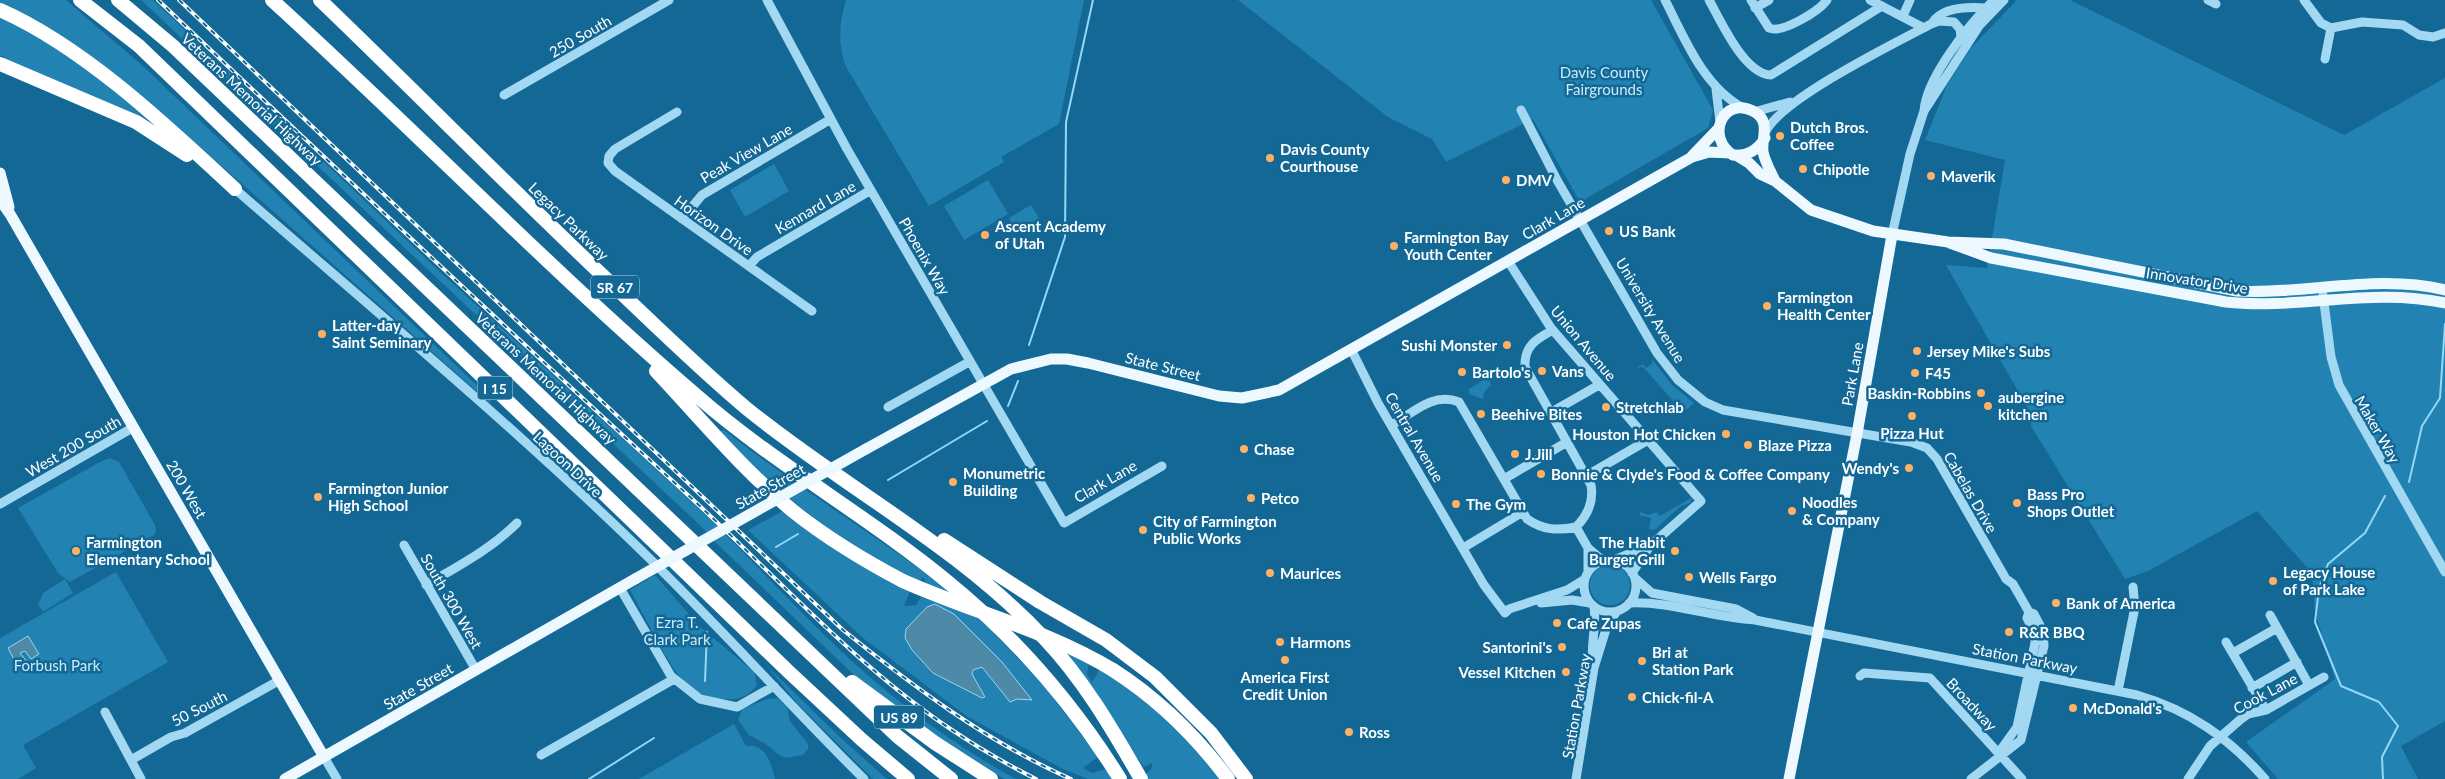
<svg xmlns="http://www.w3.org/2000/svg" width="2445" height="779" viewBox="0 0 2445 779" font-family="Lato,sans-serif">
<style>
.green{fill:#2282b2}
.water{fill:#4e89a8;stroke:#94d7f6}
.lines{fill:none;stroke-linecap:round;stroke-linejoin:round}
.stream{stroke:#94d7f6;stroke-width:2}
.minor{stroke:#a2d8f2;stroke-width:9}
.major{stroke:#eef8ff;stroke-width:11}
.highway{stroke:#fff;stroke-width:14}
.rail-casing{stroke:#fff;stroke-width:4}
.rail{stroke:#136895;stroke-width:2;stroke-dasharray:5.5;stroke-linecap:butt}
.major-bridge{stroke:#eef8ff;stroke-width:11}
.highway-bridge{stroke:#fff;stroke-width:14}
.poi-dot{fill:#ffb064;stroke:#136895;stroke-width:2}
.labels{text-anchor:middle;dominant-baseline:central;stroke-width:5;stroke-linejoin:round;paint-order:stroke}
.shield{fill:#136895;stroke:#b8d2df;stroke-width:1}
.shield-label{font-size:14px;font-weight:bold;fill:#fff}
.street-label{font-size:15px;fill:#fff;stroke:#136895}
.park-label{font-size:15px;fill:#caecfd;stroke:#136895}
.poi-label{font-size:15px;font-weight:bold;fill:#fff;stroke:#136895;text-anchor:start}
</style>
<rect width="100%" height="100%" fill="#136895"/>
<path class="green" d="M0,0H66L143,66L491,399L490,403L163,114L113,74L0,7Z
M141,0H153L438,270L718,526L707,532Z
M846,0H1084L1059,124L1001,157L1004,162L929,206L845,65C838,40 839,25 846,0Z
M1238,0H1651L1713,110L1708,128L1580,202L1533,119L1446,162L1432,139L1388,117Z
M2017,0H2070L2344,135L2445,78V721L2401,746L2418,779H2278L2246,742L2335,679L2315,612L2312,573L2257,511L2148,571L2125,579L2031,426V414L1946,265L1987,268L2005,160L1925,140L1947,85L1971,48Z
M0,16L78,59L192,152L117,108L11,64L2,55L0,58Z
M774,164L789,191L745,217L730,190Z
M988,180L1008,214L964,240L944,206Z
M1031,205L1039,218L1017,232L1009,218Z
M1652,359L1672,385L1694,403L1680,416L1679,414L1682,411L1643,367L1637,368L1643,364L1646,368L1652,364Z
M1487,378L1491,384L1484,393L1483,399L1469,394V389Z
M723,429C798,489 881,538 957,597L926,583L923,577L920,581C905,573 890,568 876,560C817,526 768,481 720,432Z
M110,458L119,462L155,525L156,531L154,535L70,582L58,573L18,508L100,462Z
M1689,493L1693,496L1690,503L1681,506L1654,530L1649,529L1651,518L1639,515L1641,512L1648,515L1657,512L1660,516L1691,498Z
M783,511L837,551L910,591L904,606L916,605L921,597L980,619L1041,682L1098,757L1083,768L1092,773L1106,769L1112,779H1088L1063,769L968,717L863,638L748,530Z
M725,534C764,573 801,613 841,651C893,700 952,744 1016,779H1004L988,770L940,739L856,677L713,540Z
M1590 585a20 20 0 1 1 40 0a20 20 0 1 1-40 0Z
M116,572L168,662L23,745L36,768L18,779H0V638Z
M655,575L699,626L754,672L757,685C750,695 740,700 728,699C714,699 698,695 688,686C668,667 645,616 630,590Z
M65,579L73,593L43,612L38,605L43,593Z
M1061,649L1089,663L1087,674L1092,682L1100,669C1146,700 1185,735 1220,779H1148L1145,775L1152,768V763L1144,767Z
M766,665L841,738L887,779H873L797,703Z
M777,698L787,707L790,721L808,744V749L803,755L786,758L779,755L766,744L749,735L738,720L742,709L767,699Z
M734,724L746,746C766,743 771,763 775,779H639Z"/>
<path class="water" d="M935,604L954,614L1002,662L1032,700L1017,699L1010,702L982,667L973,670L972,674L985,697L982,698L933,673L912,650L905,638L906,629L927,607Z
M28,636L39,654L31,659L25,651L20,653L27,662L18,667L8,648Z"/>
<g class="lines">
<path class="stream" d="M1029,345L1065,237L1066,122L1093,0
M1008,406L1018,381
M888,480L987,421
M2409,482L2422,426L2440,398L2445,324
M776,547L798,534
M705,681L707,632
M589,779L654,738
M2383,779L2382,757L2398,726L2379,702L2341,686L2315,622L2319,588L2328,564L2365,533L2385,496"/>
<path class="minor" d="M767,0L847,149L1064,523L1162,466
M1665,0C1685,39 1703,86 1743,108
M1709,0C1721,21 1744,74 1771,75L1882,6
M1751,0L1769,28C1782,34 1819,11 1827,0
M1870,0L1924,28
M2208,0L2216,4
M2304,0L2321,23L2331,28L2362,22L2403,25L2419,35L2433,37L2445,33
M1755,8L1769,0
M1903,16L1910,0
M1933,22C1943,7 1970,7 1985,8
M2325,59L2331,28
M1716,89L1720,122
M504,95L669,0
M1521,110L1557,180L1657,353L1678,380L1705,402L1723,410L1911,442L1927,448L1937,459L2006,579L2013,584L2029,612L2034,614L2043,631L2044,646L2021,740L1971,779
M1924,111C1926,78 1970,23 1994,0
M677,112L615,149L609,156L608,163L615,171L812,311
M1754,112L1790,102
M1766,131C1783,98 1895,43 1931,24L1939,21L1954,22L1960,29L1961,37
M235,189C373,309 515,427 646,555C721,628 790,706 864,779
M682,219L702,195L831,119
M1892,235L1910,154L1924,111L1979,26L2004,0
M1508,261L1551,328L1701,501L1651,545L1614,560
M749,266L757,257L871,190
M2323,295L2331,357L2339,385L2445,572
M1553,330C1536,339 1524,346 1525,367L1591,485C1594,502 1588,515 1576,527
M1352,351L1378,403L1484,585L1505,613L1509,609L1567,590L1585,579
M888,407L969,362
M1550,413L1599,385
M1392,425C1414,412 1433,392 1459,402L1527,519C1543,530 1557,531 1576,527
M1586,476L1648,440
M1504,479L1567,442
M0,504L134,427
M1576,527L1588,548L1603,561
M404,545L476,670
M1463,548L1523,512
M1584 586a26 26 0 1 1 52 0a26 26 0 1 1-52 0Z
M1588,572V548
M1632,573L1650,546
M1635,578L1652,593L1736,609L1753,618
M426,585C458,566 491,549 517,523
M620,588L671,676L700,699L737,707L774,686
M1541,603L1572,600L1590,603
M1629,603C1672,601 1712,618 1755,620L2137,695C2189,710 2229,738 2265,779
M2270,615L2309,685
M2226,642L2266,710
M2233,653L2277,628
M1593,663C1590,645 1597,627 1594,607
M1860,676L1864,673L1930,678L2022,779
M2252,688L2297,662
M2118,691L2135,607L2133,587
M105,712L141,779
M2000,754L2002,748L2017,727L2035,643V634L2027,618L2029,612
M541,755L674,679
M324,757L337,779
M131,760L171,737L185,733L280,680
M1576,779L1594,668L1607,626L1617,611
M2188,779L2210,746L2241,719L2248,714L2266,710L2324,677"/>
<path class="major" d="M1765,138C1758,150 1746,157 1733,155C1705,137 1723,96 1753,111C1772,121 1761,137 1763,152C1765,162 1771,172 1775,181
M1736,155L1749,163L1760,174L1775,181L1811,210L1873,231L1948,242L2004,244L2237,291C2306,295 2377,273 2445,290
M1692,156L1718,129
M0,173L9,207
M0,200L10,214L324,757
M1950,243L1991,258L2226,302C2299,310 2372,287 2445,303
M866,449L1011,369L1051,359H1067L1088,363L1219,396L1242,398L1279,390L1692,157L1709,152L1730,153
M285,779L635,579
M1789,779L1857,434L1892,235"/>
<path class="highway" d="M80,0L139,46L789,672L862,740L908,779
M118,0L173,46L897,736L951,779
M272,0C415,130 550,270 697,396C776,465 868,516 949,583C1016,638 1074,705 1120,779
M320,0C421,97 518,196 619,291C661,331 702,371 746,408C843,487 958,546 1044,638C1084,680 1112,729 1141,779
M0,10C84,47 168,127 235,189
M0,64L136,122L187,155
M656,371C700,418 743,470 793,511C827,538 865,561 903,581
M944,540L1040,602L1106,640L1155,677L1211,733L1246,779
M1113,670C1158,699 1196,736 1228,779
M852,682L935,743L991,779"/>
<defs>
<path id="rail" d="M158,0C334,167 510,332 689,496C774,574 853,663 949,728C977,747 1006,764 1036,779
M179,0L843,630C914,687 987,742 1071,779"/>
</defs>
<use href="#rail" class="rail-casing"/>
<use href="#rail" class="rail"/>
<path class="major-bridge" d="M635,579L866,449"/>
<path class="highway-bridge" d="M903,581C972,612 1047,630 1113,670"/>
</g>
<g class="poi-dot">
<circle cx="1780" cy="136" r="5"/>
<circle cx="1270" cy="158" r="5"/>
<circle cx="1803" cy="169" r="5"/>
<circle cx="1931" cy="176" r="5"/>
<circle cx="1506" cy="180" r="5"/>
<circle cx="1609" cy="231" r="5"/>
<circle cx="985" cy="235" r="5"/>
<circle cx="1394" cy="246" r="5"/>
<circle cx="1767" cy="306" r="5"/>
<circle cx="322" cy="334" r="5"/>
<circle cx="1507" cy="345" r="5"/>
<circle cx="1917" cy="351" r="5"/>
<circle cx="1542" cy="371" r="5"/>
<circle cx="1462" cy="372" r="5"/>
<circle cx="1915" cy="373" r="5"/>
<circle cx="1981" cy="393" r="5"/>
<circle cx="1988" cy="406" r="5"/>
<circle cx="1606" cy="407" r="5"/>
<circle cx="1481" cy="414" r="5"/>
<circle cx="1912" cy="416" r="5"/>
<circle cx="1726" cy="434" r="5"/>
<circle cx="1748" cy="445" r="5"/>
<circle cx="1244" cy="449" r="5"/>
<circle cx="1515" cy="454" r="5"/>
<circle cx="1909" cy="468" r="5"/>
<circle cx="1541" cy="474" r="5"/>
<circle cx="953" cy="482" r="5"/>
<circle cx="318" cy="497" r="5"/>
<circle cx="1251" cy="498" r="5"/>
<circle cx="2017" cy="503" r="5"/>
<circle cx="1456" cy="504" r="5"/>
<circle cx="1792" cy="511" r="5"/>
<circle cx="1143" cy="530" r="5"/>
<circle cx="76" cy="551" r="5"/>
<circle cx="1675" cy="551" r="5"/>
<circle cx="1270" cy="573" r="5"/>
<circle cx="1689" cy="577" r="5"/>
<circle cx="2273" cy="581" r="5"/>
<circle cx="2056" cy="603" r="5"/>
<circle cx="1557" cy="623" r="5"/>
<circle cx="2009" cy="632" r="5"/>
<circle cx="1280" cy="642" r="5"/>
<circle cx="1562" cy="647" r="5"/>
<circle cx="1285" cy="660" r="5"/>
<circle cx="1642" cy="661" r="5"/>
<circle cx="1566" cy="672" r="5"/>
<circle cx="1632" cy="697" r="5"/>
<circle cx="2073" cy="708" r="5"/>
<circle cx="1349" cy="732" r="5"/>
</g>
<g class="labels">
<g class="shield">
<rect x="591" y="275.5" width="48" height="23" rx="4"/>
<rect x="477.5" y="376.5" width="35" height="23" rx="4"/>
<rect x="874" y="705.5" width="50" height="23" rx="4"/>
</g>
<g class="shield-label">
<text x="615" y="287">SR 67</text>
<text x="495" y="388">I 15</text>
<text x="899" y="717">US 89</text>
</g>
<g class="street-label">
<text transform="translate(580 36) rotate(-30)">250 South</text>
<text transform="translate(252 99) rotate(43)">Veterans Memorial Highway</text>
<text transform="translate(746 153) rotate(-30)">Peak View Lane</text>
<text transform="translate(815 207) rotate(-30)">Kennard Lane</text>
<text transform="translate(1553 218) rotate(-30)">Clark Lane</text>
<text transform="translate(569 221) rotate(44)">Legacy Parkway</text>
<text transform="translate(714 225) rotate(35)">Horizon Drive</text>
<text transform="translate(925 256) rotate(60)">Phoenix Way</text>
<text transform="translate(2197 280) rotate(9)">Innovator Drive</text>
<text transform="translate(1651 310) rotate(59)">University Avenue</text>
<text transform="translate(1584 343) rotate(50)">Union Avenue</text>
<text transform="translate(1163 366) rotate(14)">State Street</text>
<text transform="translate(1852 374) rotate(-80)">Park Lane</text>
<text transform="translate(546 378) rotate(43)">Veterans Memorial Highway</text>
<text transform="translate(2378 429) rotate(60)">Maker Way</text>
<text transform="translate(1415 437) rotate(60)">Central Avenue</text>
<text transform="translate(73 446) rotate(-30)">West 200 South</text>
<text transform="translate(568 464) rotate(43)">Lagoon Drive</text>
<text transform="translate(1105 481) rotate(-30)">Clark Lane</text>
<text transform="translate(770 486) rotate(-29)">State Street</text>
<text transform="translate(187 489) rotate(60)">200 West</text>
<text transform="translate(1971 492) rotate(60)">Cabelas Drive</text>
<text transform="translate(452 601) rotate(60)">South 300 West</text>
<text transform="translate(2025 658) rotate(11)">Station Parkway</text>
<text transform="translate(418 686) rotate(-30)">State Street</text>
<text transform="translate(2265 693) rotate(-28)">Cook Lane</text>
<text transform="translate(1972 704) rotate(47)">Broadway</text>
<text transform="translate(1576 706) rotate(-80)">Station Parkway</text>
<text transform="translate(199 708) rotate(-27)">50 South</text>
</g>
<g class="park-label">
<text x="1604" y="72">Davis County<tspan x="1604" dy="17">Fairgrounds</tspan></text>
<text x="677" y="622">Ezra T.<tspan x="677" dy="17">Clark Park</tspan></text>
<text x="57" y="665">Forbush Park</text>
</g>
<g class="poi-label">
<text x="1790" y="127">Dutch Bros.<tspan x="1790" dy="17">Coffee</tspan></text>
<text x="1280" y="149">Davis County<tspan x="1280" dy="17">Courthouse</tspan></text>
<text x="1813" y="169">Chipotle</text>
<text x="1941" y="176">Maverik</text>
<text x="1516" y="180">DMV</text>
<text x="995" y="226">Ascent Academy<tspan x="995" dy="17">of Utah</tspan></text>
<text x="1619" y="231">US Bank</text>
<text x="1404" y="237">Farmington Bay<tspan x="1404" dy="17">Youth Center</tspan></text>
<text x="1777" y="297">Farmington<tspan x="1777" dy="17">Health Center</tspan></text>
<text x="332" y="325">Latter-day<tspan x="332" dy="17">Saint Seminary</tspan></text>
<text x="1497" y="345" text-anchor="end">Sushi Monster</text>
<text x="1927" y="351">Jersey Mike's Subs</text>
<text x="1552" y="371">Vans</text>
<text x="1472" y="372">Bartolo's</text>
<text x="1925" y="373">F45</text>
<text x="1971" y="393" text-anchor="end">Baskin-Robbins</text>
<text x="1998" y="397">aubergine<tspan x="1998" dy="17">kitchen</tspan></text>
<text x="1616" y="407">Stretchlab</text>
<text x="1491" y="414">Beehive Bites</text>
<text x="1912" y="433" text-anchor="middle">Pizza Hut</text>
<text x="1716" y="434" text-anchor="end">Houston Hot Chicken</text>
<text x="1758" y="445">Blaze Pizza</text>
<text x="1254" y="449">Chase</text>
<text x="1525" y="454">J.Jill</text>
<text x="1899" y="468" text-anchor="end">Wendy's</text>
<text x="963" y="473">Monumetric<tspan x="963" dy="17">Building</tspan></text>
<text x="1551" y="474">Bonnie &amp; Clyde's Food &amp; Coffee Company</text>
<text x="328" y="488">Farmington Junior<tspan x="328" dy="17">High School</tspan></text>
<text x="2027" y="494">Bass Pro<tspan x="2027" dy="17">Shops Outlet</tspan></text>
<text x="1261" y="498">Petco</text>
<text x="1802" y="502">Noodles<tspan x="1802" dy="17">&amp; Company</tspan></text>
<text x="1466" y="504">The Gym</text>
<text x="1153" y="521">City of Farmington<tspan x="1153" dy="17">Public Works</tspan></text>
<text x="86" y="542">Farmington<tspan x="86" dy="17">Elementary School</tspan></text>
<text x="1665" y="542" text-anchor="end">The Habit<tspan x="1665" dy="17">Burger Grill</tspan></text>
<text x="2283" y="572">Legacy House<tspan x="2283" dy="17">of Park Lake</tspan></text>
<text x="1280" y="573">Maurices</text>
<text x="1699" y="577">Wells Fargo</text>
<text x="2066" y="603">Bank of America</text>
<text x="1567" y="623">Cafe Zupas</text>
<text x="2019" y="632">R&amp;R BBQ</text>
<text x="1290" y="642">Harmons</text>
<text x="1552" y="647" text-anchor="end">Santorini's</text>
<text x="1652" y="652">Bri at<tspan x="1652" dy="17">Station Park</tspan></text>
<text x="1556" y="672" text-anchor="end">Vessel Kitchen</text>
<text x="1285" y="677" text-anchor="middle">America First<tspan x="1285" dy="17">Credit Union</tspan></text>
<text x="1642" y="697">Chick-fil-A</text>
<text x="2083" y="708">McDonald's</text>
<text x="1359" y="732">Ross</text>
</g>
</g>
</svg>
